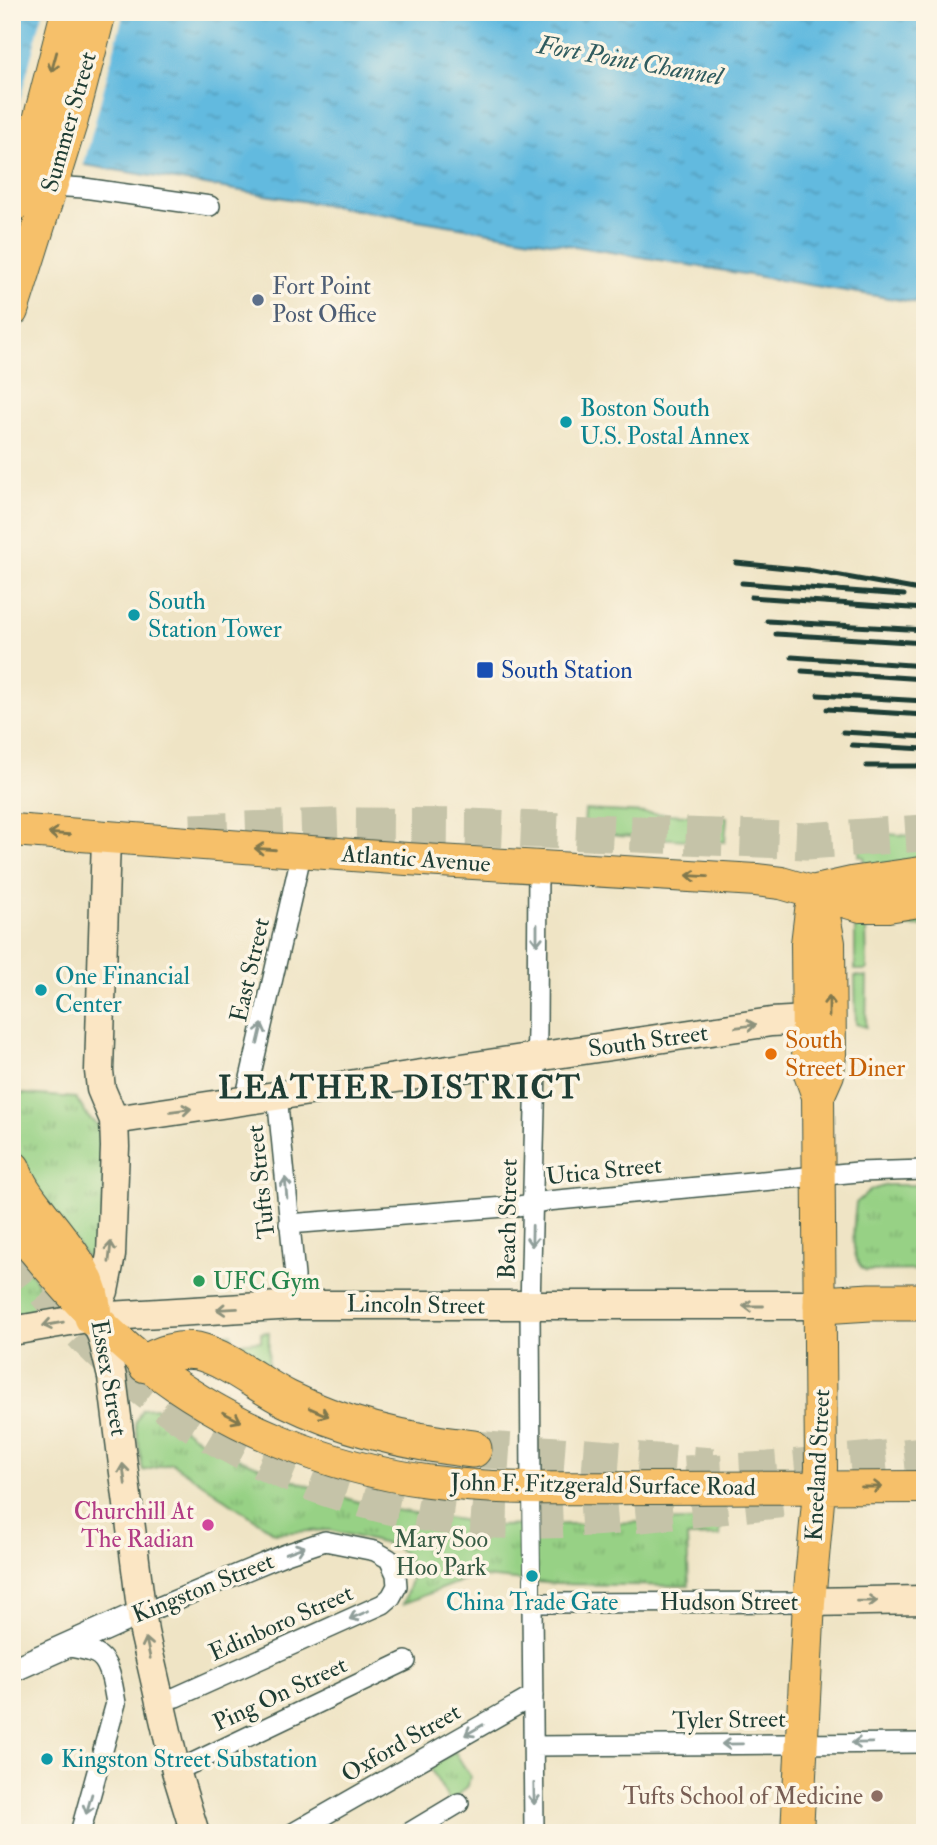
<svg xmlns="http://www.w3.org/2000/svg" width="937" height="1845" viewBox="0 0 937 1845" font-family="'IM FELL Double Pica',serif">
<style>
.grass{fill:#97d185;stroke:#5b875c;stroke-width:2}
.park{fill:url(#park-tufts);stroke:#5b875c;stroke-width:2}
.water{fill:url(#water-ripples);stroke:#407c8a;stroke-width:2}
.pier{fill:#efe4c5}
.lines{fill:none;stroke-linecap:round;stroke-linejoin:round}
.motorway-tunnel{stroke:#c5c3a8;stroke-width:37;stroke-dasharray:37 18;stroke-linecap:butt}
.pedestrian-casing{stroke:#3e564a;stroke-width:18}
.minor-casing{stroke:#3e564a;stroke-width:22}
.tertiary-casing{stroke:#3e564a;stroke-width:27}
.secondary-casing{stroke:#3e564a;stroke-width:31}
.primary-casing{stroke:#3e564a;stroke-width:34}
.motorway-casing{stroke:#3e564a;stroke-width:39}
.pedestrian{stroke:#fff;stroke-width:16}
.minor{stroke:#fff;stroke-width:19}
.tertiary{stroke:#fff;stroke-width:24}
.secondary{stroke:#fbe6c4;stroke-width:28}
.primary{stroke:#f6c06b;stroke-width:32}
.motorway{stroke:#f6c06b;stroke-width:37}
.rail{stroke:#1f3d34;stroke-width:5}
.oneway{stroke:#80784d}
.oneway2{stroke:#8f9e9a}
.oneway3{stroke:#8d927c}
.service-dot{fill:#5c6f8a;stroke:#fcf5e5;stroke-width:2.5}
.culture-dot{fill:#0f9aa8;stroke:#fcf5e5;stroke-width:2.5}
.transit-dot{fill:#1a4fb4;stroke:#fcf5e5;stroke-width:2.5}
.food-dot{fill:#e8710a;stroke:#fcf5e5;stroke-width:2.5}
.leisure-dot{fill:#2e9e5b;stroke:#fcf5e5;stroke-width:2.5}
.hotel-dot{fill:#d1479c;stroke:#fcf5e5;stroke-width:2.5}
.education-dot{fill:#8d6e63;stroke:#fcf5e5;stroke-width:2.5}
.labels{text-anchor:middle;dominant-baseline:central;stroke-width:7;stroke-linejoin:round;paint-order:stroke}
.street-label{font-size:24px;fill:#1f3d34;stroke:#fcf5e5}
.service-label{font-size:24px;fill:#4e5e75;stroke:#fcf5e5;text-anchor:start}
.culture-label{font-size:24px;fill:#0d838f;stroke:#fcf5e5;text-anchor:start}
.transit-label{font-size:24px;fill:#164399;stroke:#fcf5e5;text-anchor:start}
.food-label{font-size:24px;fill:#c56008;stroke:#fcf5e5;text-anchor:start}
.leisure-label{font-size:24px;fill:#27864d;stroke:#fcf5e5;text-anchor:start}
.hotel-label{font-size:24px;fill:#b23c85;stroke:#fcf5e5;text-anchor:end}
.park-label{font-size:24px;fill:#375b44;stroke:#fcf5e5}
.education-label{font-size:24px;fill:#785e54;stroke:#fcf5e5;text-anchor:end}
.water-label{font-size:26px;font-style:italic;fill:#305c5f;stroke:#fcf5e5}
.district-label{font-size:32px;font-weight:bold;letter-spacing:2px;fill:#1f3d34;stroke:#fcf5e5}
</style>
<defs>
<pattern id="park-tufts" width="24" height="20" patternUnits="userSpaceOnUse" patternTransform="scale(1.75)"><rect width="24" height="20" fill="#97d185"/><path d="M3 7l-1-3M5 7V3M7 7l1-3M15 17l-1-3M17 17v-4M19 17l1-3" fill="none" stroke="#7bab6e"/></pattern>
<pattern id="water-ripples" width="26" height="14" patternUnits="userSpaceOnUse" patternTransform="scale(1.75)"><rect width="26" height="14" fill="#62badf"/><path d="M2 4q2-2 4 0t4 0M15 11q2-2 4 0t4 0" fill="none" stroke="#5098b6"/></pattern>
</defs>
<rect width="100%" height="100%" fill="#fcf5e5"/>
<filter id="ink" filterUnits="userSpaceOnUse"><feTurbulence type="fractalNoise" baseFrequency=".0143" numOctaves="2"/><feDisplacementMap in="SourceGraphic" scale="14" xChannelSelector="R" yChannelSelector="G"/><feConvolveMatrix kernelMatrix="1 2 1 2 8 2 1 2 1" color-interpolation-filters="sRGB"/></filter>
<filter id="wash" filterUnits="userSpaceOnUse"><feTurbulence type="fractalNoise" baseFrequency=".00686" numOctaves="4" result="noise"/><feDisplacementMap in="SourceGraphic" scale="28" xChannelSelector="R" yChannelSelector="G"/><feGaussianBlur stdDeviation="1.57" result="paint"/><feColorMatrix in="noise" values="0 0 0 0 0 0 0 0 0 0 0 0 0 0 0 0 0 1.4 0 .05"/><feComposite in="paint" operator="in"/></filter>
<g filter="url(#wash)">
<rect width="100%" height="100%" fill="#efe4c5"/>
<path class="grass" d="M585,810L727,817L725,842L617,836L584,829Z
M861,832L925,837V863L864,870V857L859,856Z
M925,910V926L866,927L867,970H855V926L861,925V916Z
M855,976L867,977L866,1027L856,1024Z
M269,1332L268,1375L215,1345V1334L232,1333L233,1343L261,1341V1333Z"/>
<path class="park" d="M12,1093L76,1098L88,1117L103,1129C103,1155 109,1247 91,1263L21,1170L12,1140L17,1137L12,1129Z
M887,1185H925V1270L866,1271C848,1260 854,1221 856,1203L871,1190Z
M12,1250C32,1276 66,1306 12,1317Z
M156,1408L193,1436L240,1459L316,1489L375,1507L500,1526L721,1520L720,1536L687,1537L689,1586L557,1584L473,1576L403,1604L411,1580L408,1557L394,1546L329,1530L275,1533L172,1463L143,1471L135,1424L142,1409Z
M455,1752L470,1776L468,1786L450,1802L429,1766Z"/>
<path class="water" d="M12,12H925V304L12,153Z"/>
<path class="pier" d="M43,12H124L83,168L12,156V130Z"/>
</g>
<g filter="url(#ink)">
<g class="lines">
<path class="motorway-tunnel" d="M191,832L355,826L469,827L806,841L925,833
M12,1248C37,1280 61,1312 90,1341C195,1445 343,1514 492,1520C593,1523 696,1508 797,1498
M473,1449L713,1466
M685,1474L769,1470L925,1455"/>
<defs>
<path id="pedestrian" d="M531,1489L532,1571
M532,1578V1603"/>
<path id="minor" d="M51,186L84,188L210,206
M277,1095L295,1276V1305
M245,1100L302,851
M289,1224L518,1206L547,1201L858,1172L925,1170
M531,1489L530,1306L537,1030L538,867
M142,1614L286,1554L325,1541L375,1551L389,1559L396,1574L397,1586L391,1597L383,1604L176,1697L159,1701
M65,1646C75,1648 85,1649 94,1653C111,1659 113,1688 116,1703L80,1833
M533,1746L925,1743
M176,1771L406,1661
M293,1833L533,1696
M409,1833L459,1803
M534,1833L532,1603L809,1602"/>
<path id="tertiary" d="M12,1670L126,1619L142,1614"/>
<path id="secondary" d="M106,837L99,1071L101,1089L114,1120L115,1147L111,1255L104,1291L93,1317L102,1336L112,1377L144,1632L176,1771L195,1833
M114,1120L771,1022L807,1020
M12,1331L93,1317L295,1305H822
M809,1602L925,1600"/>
<path id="primary" d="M12,207L29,159L67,12
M12,311L72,120L100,12
M12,830L407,859L756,880L781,883L861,906H888L925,900
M820,1092L828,1074L830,1054L829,943L821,901
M12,1223C53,1274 95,1324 147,1364C226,1426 328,1468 427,1481C503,1491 579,1488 655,1488C745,1487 835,1487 925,1487
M797,1833L809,1602L821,1468L818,1096L810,1074L808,1051L807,944L811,911L818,893"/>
<path id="motorway" d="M818,893L854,885L925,875
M12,1169C17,1185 27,1198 37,1211C62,1244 92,1274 93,1317
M822,1305L870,1302H925
M146,1364C159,1354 180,1348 197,1351C227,1358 259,1385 287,1399C346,1428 408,1442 473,1449"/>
</defs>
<use href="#pedestrian" class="pedestrian-casing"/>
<use href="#minor" class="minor-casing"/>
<use href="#tertiary" class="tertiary-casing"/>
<use href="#secondary" class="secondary-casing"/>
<use href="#primary" class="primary-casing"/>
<use href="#motorway" class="motorway-casing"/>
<use href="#pedestrian" class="pedestrian"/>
<use href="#minor" class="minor"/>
<use href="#tertiary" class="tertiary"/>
<use href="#secondary" class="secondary"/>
<use href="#primary" class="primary"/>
<use href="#motorway" class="motorway"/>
<path class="rail" d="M736,563L807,570L925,591
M742,583L904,595
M751,597L925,609
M767,621L925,630
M776,634L925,643
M792,657L925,666
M802,671L925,679
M818,695L925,701
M827,709L925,715
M843,732L925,737
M852,745L925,749
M867,766H925"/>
</g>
<defs><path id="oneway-shaft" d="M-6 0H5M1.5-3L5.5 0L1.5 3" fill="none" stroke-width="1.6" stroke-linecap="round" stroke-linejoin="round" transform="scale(1.75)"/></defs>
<g class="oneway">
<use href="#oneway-shaft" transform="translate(54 62) rotate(105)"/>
<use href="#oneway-shaft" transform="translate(59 834) rotate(-176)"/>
<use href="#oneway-shaft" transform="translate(265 849) rotate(-176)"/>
<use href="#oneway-shaft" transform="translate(697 876) rotate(-177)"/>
<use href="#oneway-shaft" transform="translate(829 1006) rotate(-90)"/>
<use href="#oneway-shaft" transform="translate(319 1412) rotate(23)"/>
<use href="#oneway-shaft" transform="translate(232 1417) rotate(27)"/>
<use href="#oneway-shaft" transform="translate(872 1487)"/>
</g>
<g class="oneway2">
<use href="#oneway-shaft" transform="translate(537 935) rotate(90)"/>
<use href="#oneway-shaft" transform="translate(260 1034) rotate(-77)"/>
<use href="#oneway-shaft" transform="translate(286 1188) rotate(-95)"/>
<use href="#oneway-shaft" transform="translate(532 1236) rotate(91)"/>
<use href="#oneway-shaft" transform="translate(295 1550) rotate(-20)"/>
<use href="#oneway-shaft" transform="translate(359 1615) rotate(156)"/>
<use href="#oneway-shaft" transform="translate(474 1730) rotate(150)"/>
<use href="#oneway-shaft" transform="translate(862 1743) rotate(179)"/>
<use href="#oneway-shaft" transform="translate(732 1744) rotate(179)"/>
<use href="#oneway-shaft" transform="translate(534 1794) rotate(89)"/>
<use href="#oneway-shaft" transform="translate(89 1804) rotate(106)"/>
</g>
<g class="oneway3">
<use href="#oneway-shaft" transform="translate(746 1026) rotate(-8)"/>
<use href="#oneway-shaft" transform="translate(181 1110) rotate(-8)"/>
<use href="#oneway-shaft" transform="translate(110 1252) rotate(-84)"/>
<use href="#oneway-shaft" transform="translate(753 1306) rotate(180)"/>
<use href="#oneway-shaft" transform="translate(227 1309) rotate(177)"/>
<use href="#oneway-shaft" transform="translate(53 1324) rotate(170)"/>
<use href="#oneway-shaft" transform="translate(124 1474) rotate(-97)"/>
<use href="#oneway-shaft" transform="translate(867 1601) rotate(-1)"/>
<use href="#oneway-shaft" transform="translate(148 1648) rotate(-102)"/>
</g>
</g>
<circle class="service-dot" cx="258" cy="300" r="7"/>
<g class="culture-dot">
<circle cx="566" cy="422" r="7"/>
<circle cx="134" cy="615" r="7"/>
<circle cx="41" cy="990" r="7"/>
<circle cx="532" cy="1576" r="7"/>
<circle cx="47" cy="1759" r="7"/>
</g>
<rect class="transit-dot" x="476" y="661" width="18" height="18" rx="3.5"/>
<circle class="food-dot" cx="771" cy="1054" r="7"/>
<circle class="leisure-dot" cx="199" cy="1281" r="7"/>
<circle class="hotel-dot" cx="208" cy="1525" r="7"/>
<circle class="education-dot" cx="877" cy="1796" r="7"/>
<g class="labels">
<g class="street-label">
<text transform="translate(69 122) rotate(-74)">Summer Street</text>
<text transform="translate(416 859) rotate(4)">Atlantic Avenue</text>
<text transform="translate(250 970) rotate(-77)">East Street</text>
<text transform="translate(648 1041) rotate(-8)">South Street</text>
<text transform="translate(604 1171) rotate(-6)">Utica Street</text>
<text transform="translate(261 1182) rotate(-96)">Tufts Street</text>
<text transform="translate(508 1219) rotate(-89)">Beach Street</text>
<text transform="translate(416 1305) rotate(1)">Lincoln Street</text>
<text transform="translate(109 1378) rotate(80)">Essex Street</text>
<text transform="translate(818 1465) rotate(-87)">Kneeland Street</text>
<text transform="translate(603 1485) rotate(1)">John F. Fitzgerald Surface Road</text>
<text transform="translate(203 1588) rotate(-22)">Kingston Street</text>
<text x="729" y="1602">Hudson Street</text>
<text transform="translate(281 1623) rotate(-24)">Edinboro Street</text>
<text transform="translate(280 1694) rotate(-25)">Ping On Street</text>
<text transform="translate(729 1720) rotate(-1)">Tyler Street</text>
<text transform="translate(401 1743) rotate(-30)">Oxford Street</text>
</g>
<g class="service-label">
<text x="272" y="286">Fort Point<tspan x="272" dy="28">Post Office</tspan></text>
</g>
<g class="culture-label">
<text x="580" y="408">Boston South<tspan x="580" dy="28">U.S. Postal Annex</tspan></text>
<text x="148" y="601">South<tspan x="148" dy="28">Station Tower</tspan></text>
<text x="55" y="976">One Financial<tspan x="55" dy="28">Center</tspan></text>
<text x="532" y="1602" text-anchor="middle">China Trade Gate</text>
<text x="61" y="1759">Kingston Street Substation</text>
</g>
<g class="transit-label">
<text x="501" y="670">South Station</text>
</g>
<g class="food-label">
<text x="785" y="1040">South<tspan x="785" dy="28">Street Diner</tspan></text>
</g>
<g class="leisure-label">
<text x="213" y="1281">UFC Gym</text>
</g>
<g class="hotel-label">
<text x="194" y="1511">Churchill At<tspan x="194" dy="28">The Radian</tspan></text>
</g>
<g class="park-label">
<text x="441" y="1539">Mary Soo<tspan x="441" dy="28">Hoo Park</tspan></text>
</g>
<g class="education-label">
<text x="863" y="1796">Tufts School of Medicine</text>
</g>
<g class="water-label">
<text transform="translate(630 61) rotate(10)">Fort Point Channel</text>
</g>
<g class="district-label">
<text x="400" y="1088">LEATHER DISTRICT</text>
</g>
</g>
<rect width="937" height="1845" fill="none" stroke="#fcf5e5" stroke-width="42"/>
</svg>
